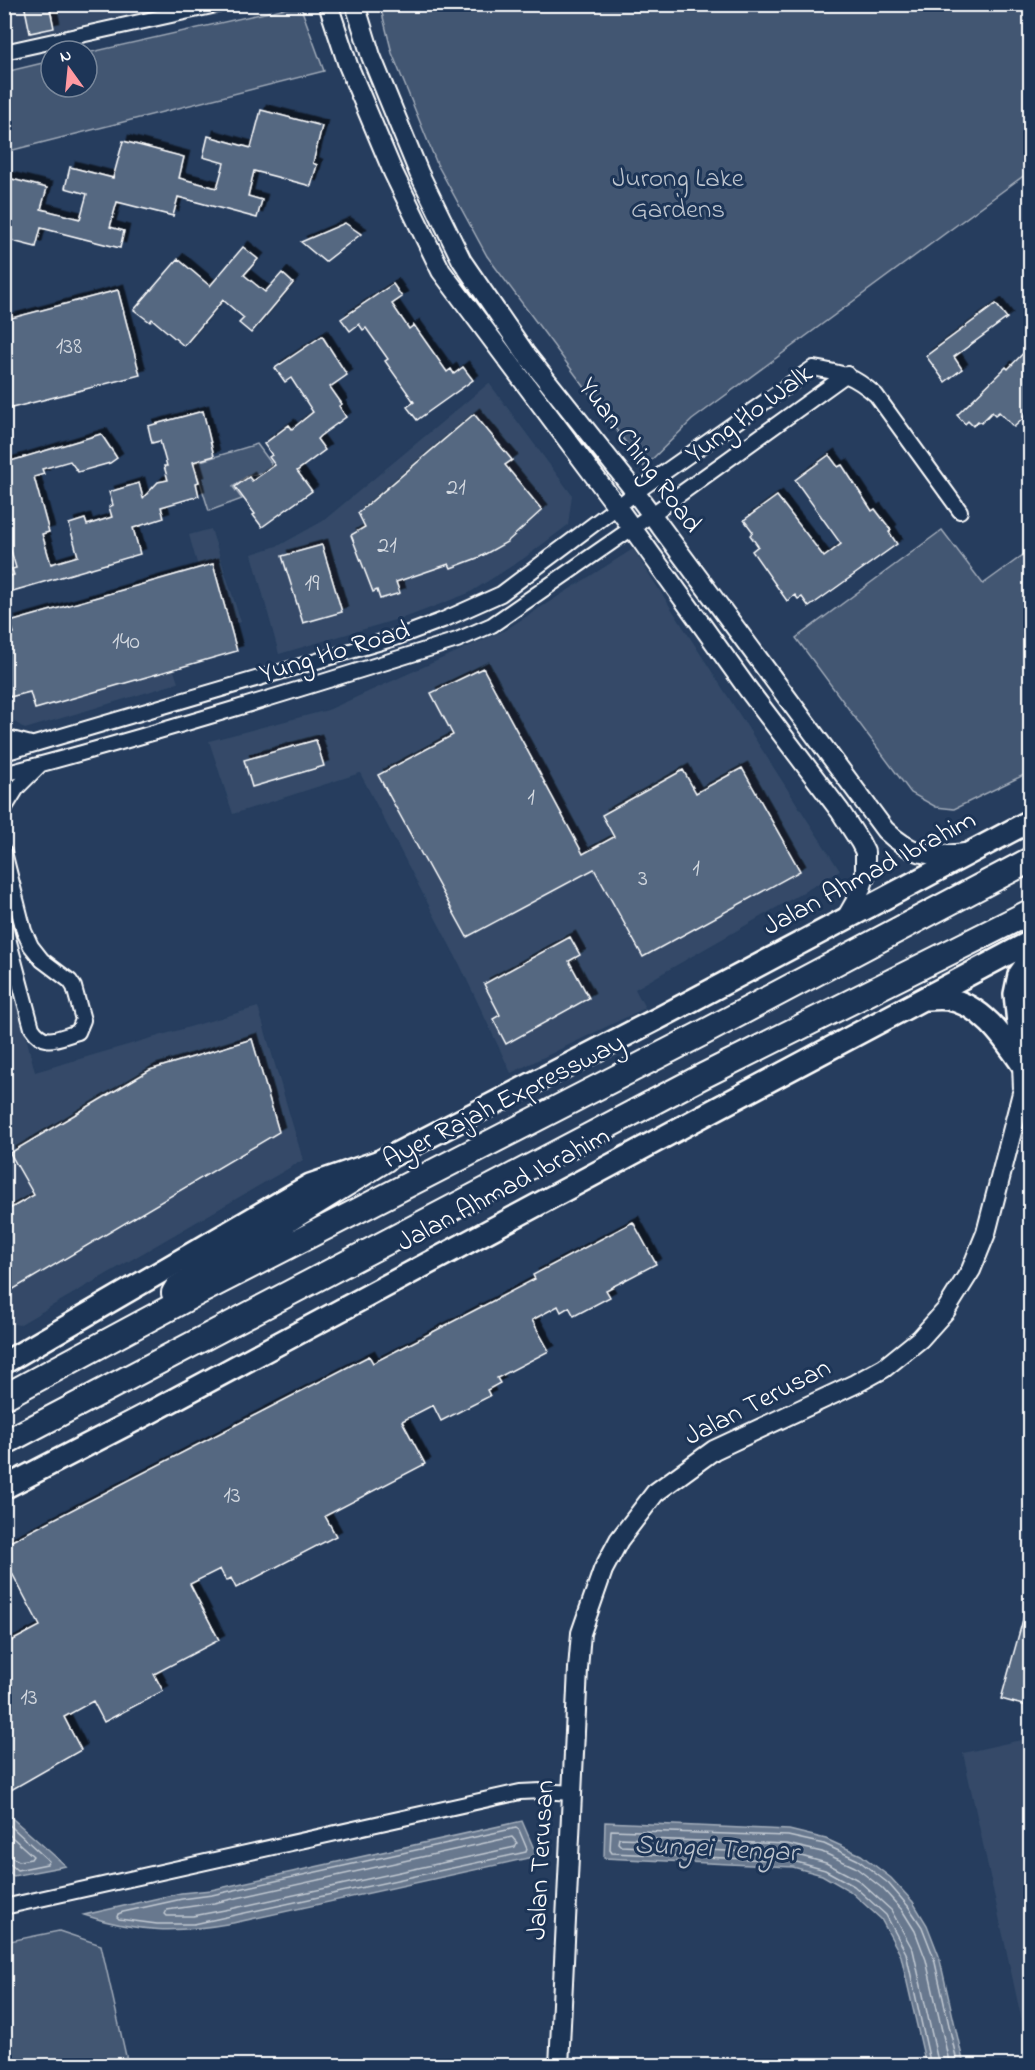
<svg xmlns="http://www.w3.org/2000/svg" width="1035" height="2070" viewBox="0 0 1035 2070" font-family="'Indie Flower',sans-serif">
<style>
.built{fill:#344a68}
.green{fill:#425672;stroke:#a0aab8;stroke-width:1.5}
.water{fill:#67788e;stroke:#a4aebb;stroke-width:1.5}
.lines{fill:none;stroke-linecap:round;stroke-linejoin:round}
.shore{stroke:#c2c9d2;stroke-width:1.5}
.building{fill:#556781;stroke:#fff;stroke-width:1.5;filter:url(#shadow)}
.street-casing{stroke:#fff;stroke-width:18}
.secondary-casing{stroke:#fff;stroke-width:22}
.primary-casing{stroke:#fff;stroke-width:26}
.highway-casing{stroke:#fff;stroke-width:28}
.street{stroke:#1d3557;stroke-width:14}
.secondary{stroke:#1d3557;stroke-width:18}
.primary{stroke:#1d3557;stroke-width:21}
.highway{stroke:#1d3557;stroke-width:24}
.labels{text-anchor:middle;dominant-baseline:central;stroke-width:6;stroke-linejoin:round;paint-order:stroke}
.number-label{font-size:24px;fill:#d4d9e0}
.park-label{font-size:27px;fill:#bdc4ce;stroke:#1d3557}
.street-label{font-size:27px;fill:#fff;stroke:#1d3557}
.water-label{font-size:28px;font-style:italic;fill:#bbc2cc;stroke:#1d3557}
</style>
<defs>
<filter id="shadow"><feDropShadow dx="5.5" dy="-5.5" stdDeviation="0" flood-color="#0009"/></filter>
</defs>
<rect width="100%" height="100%" fill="#263d5e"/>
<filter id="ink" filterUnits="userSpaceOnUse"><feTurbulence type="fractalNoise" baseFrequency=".0167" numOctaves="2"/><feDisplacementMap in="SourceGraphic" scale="12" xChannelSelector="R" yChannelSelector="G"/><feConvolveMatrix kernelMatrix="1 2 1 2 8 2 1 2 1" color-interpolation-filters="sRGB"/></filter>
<g filter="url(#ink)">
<path class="built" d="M5,4L172,5L5,42Z
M489,383L572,495L568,525L523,559L469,593L412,615L279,654L252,554L280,545L323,521Z
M211,529L241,622L216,630L189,535Z
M633,549L840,871L635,989L645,1008L511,1073L460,965L360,773L233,814L209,741L328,710L505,630Z
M13,623L170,658L178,683L25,729L5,715V626Z
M4,950L35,1072L258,1007L303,1160L19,1325L4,1322Z
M1030,1738V2058L963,1753Z"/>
<path class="green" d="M300,5L324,71L5,152V72L51,61V87H87V53Z
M380,5H1030V171L692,420L644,467L487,256L437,164L392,53Z
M257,444L271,463L270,470L246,477L233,487L242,499L209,511L194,463Z
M942,530L983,584L1030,550V772L954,809L936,807L911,793L796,638Z
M59,1931L101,1945L128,2065H5V1942Z"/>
<path class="water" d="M5,1812L66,1866L13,1876L5,1867Z
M522,1821L537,1856L233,1923C177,1933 139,1933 84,1915L181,1893L211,1890Z
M605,1822L789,1830L826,1839L861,1855L891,1878L913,1902L927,1925L939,1956L964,2065H926L901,1956L881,1919L850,1891L822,1875L793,1867L604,1858Z"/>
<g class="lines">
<path class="shore" d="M4,1820L49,1861L47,1864L17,1870L10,1864L4,1863
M516,1828L519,1830L527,1849L526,1852L194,1924H157L119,1919L117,1917L118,1914L123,1912L182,1899L212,1895Z
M4,1830L33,1856L31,1859L19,1861L11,1857L4,1856
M512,1837L517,1843L515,1847L230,1909L193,1916H167L165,1914L167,1910L214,1903Z
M931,2066L906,1953L886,1915L854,1886L825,1870L793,1861L612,1853L610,1850L611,1830L788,1836L824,1844L858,1860L888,1883L908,1906L922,1927L934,1958L958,2066
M939,2066L913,1950L891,1910L858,1880L826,1863L794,1854L621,1846L618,1843L619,1838L787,1844L822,1852L855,1867L882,1888L902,1910L915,1931L926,1960L950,2066"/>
</g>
<path class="building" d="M24,4H49L54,28L30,33Z
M261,110L322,126L313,163L317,165L311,186L254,171L248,196L262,200L257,218L178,197L173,216L117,202L110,227L124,231L120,248L41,228L36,247L4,239V177L47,188L41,209L80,219L87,194L65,188L70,167L113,178L123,141L184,157L179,178L217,188L224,163L203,157L208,136L251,148Z
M345,223L361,234L325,262L301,242Z
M243,247L258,259L244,275L265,292L282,273L293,283L251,333L239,323L244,318L223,300L184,346L152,319L150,322L134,310L178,259L210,286Z
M393,284L402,297L392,304L409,329L414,325L447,372L451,369L454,374L463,367L473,380L417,420L407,407L414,402L385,361L388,359L366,328L363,330L359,324L350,331L341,319Z
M118,290L140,375L4,410V320Z
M996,304L1007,318L954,357L962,369L945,382L926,356Z
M322,336L347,375L330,387L342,404L339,406L346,417L320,436L317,439L325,450L297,471L312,491L262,527L253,515L255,514L235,487L249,477L252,481L275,465L269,457L272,455L264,444L289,425L292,429L313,412L291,378L285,382L275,368Z
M1030,346V408L1024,414L1026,416L1014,427L999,412L995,415L992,412L981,423L978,421L973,426L968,421L965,424L957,415L1006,367L1008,369Z
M203,411L214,456L193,462L199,482L196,483L199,496L161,507L164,518L133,528L140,554L6,593L4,578L14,575L12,569L16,568L4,526V463L101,434L117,458L110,463L78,472L70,461L42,469L44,474L34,477L49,532L42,534L51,564L78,556L69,524L85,519L87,525L112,517L109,507L113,505L109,492L139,483L143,498L158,482L168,480L164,466H167L160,441L152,443L148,426Z
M474,414L512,460L505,465L542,510L507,542L480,557L451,568L449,564L396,582L400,593L380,599L377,590L373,592L351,535L365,527L358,513Z
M829,455L838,467L842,465L872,511L875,509L891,530L889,532L897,544L809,607L802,597L798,599L795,595L787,601L752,551L758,546L750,535L753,532L744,520L777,496L824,557L841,544L795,480Z
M322,545L342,612L303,623L282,556Z
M213,564L237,651L35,709L30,692L10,697L4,676V636L14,633L10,622Z
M483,668L583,854L614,837L602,815L683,770L696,793L742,768L800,871L643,957L594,869L467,937L378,775L453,735L431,693Z
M316,740L324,766L252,787L244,760Z
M570,937L580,955L569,961L589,998L506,1044L493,1019L500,1015L484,984Z
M252,1039L279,1132L12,1290L4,1278V1212L34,1195L10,1153L150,1070Z
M633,1222L656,1264L606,1290L610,1297L574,1316L569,1307L561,1312L558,1306L532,1320L549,1351L497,1378L500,1383L487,1390L490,1396L441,1421L433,1405L402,1421L425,1464L325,1516L336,1536L236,1588L231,1578L226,1581L220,1569L190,1584L219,1640L154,1674L163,1691L104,1722L93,1701L64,1717L81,1750L4,1794V1645L40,1626L4,1558V1545L369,1356L373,1363L535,1279L533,1275Z
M1027,1605H1030V1707L1001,1699Z"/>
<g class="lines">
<defs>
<path id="street" d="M4,52L221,4
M4,737L31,744
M4,753L395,638L443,620L501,594L642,488L813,368C843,373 853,375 876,395L960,511
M4,774C157,734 307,687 457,640L492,625L658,510L847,374
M4,809L17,788L40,765
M4,852L24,931L31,946L42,960L70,981L74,987L83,1020L78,1032C59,1037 45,1048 32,1028L4,923
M4,1907L520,1792L541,1791L572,1793"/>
<path id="secondary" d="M328,4L348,65L393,172L441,271L610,497L747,688L840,811L860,842L865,852V877L858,897L846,918
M355,4L371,56L419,173L462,261L525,353L629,484L885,830C911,855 929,858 965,853
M559,2066L578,1669L581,1633L603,1570L619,1540L655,1493L714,1450L855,1384L884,1368L920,1339L946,1310L971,1270L986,1233L1023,1089L1022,1064"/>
<path id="primary" d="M924,999C932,999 941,998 948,999C982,1005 1004,1038 1022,1064
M1022,1062L1015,994L1019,975L1030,959
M4,1363L310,1185L386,1159L659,1018L1030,821
M4,1488L151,1412L699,1118L1030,942"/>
<path id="highway" d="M174,1293L177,1288L386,1159
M4,1397L190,1297L701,1034L1030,860
M4,1443L703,1076L1030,912"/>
</defs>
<use href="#street" class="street-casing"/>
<use href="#secondary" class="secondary-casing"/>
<use href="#primary" class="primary-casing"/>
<use href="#highway" class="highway-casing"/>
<use href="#street" class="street"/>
<use href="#secondary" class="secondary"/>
<use href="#primary" class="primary"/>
<use href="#highway" class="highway"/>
</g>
</g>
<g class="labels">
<g class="number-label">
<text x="69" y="347">138</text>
<text x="456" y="488">21</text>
<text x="387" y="546">21</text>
<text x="312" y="584">19</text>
<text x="126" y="642">140</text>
<text x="531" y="798">1</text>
<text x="696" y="869">1</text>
<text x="643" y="879">3</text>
<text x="232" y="1496">13</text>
<text x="29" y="1698">13</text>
</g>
<g class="park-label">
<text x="678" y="179">Jurong Lake<tspan x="678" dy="31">Gardens</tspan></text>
</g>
<g class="street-label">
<text transform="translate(750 415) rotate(-36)">Yung Ho Walk</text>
<text transform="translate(639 456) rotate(53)">Yuan Ching Road</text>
<text transform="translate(335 653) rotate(-17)">Yung Ho Road</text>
<text transform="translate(870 874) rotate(-28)">Jalan Ahmad Ibrahim</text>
<text transform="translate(504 1102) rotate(-27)">Ayer Rajah Expressway</text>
<text transform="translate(504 1190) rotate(-28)">Jalan Ahmad Ibrahim</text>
<text transform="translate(758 1403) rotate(-27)">Jalan Terusan</text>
<text transform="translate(542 1860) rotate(-87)">Jalan Terusan</text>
</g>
<g class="water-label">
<text transform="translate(716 1850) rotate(3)">Sungei Tengar</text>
</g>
</g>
<rect width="1035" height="2070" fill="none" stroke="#1d3557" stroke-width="24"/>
<rect x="12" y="12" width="1011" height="2046" fill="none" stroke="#fff" stroke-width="2" filter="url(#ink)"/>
<g transform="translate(69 69) rotate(345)"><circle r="28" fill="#1d3557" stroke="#77869a" stroke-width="1.5"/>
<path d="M0-4.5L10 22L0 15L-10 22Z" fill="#ff9aa2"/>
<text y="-9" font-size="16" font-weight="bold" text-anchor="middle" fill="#ffffff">N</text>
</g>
</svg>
